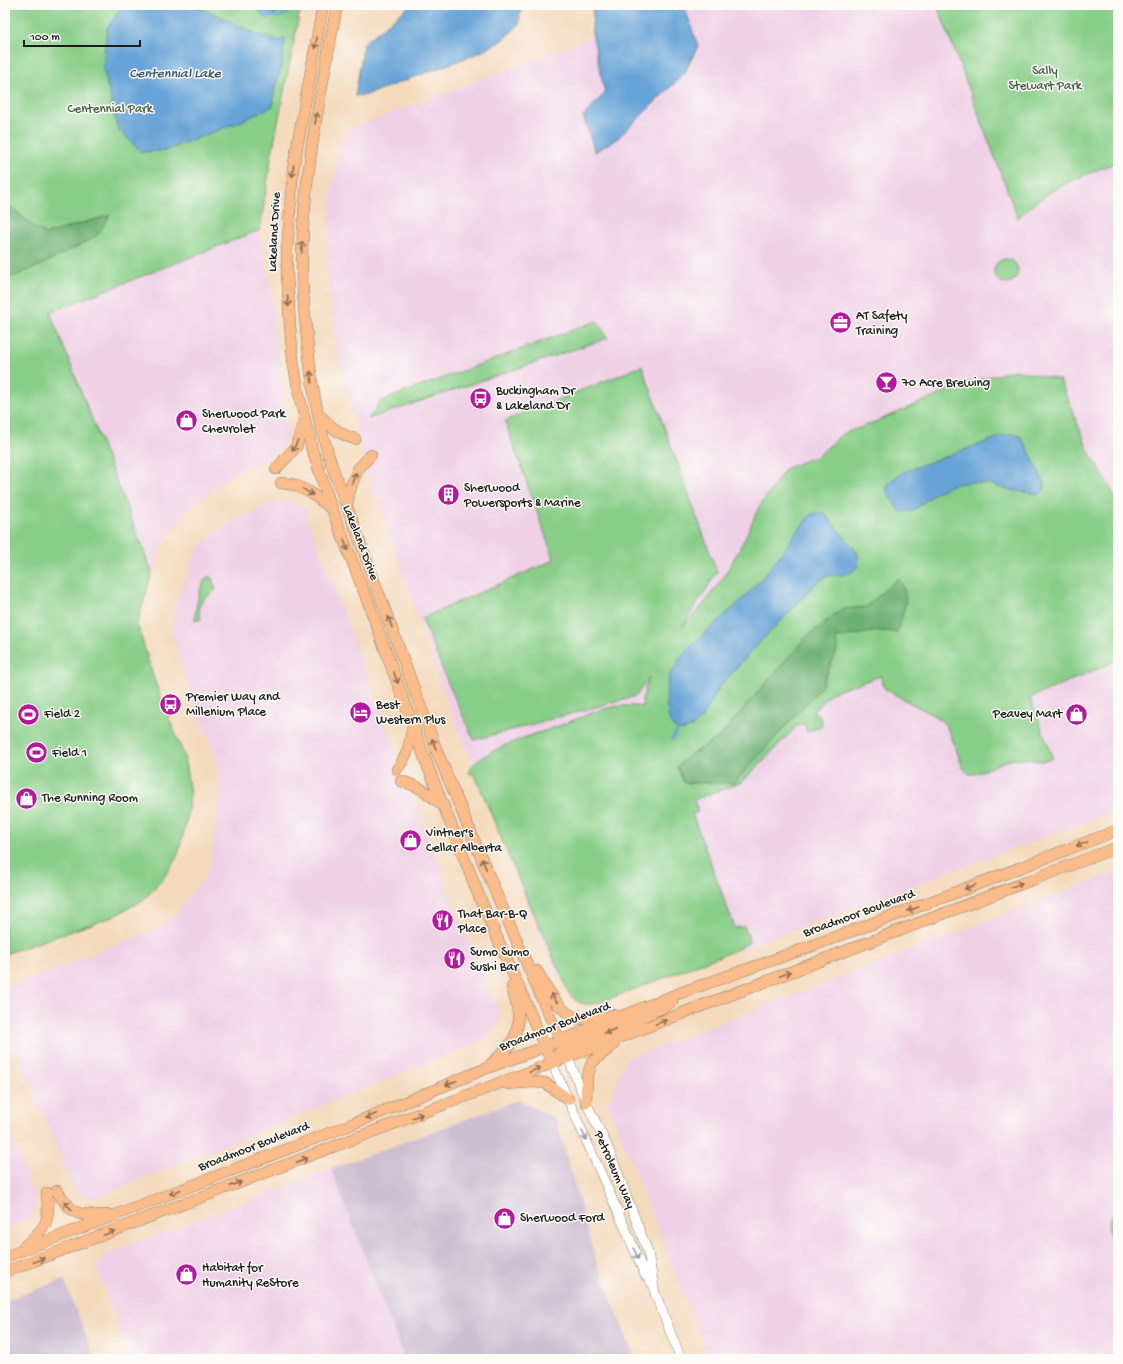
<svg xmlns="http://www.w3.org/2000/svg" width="1123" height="1364" viewBox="0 0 1123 1364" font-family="'Gochi Hand',sans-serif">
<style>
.built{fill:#efd0e6}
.industrial{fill:#cdbed2}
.green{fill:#88ce88;stroke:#527552}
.forest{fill:#6eb174;stroke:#456648}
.water{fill:#66a3d7;stroke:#41607a}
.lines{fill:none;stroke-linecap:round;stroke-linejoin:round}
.stream{stroke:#66a3d7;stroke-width:2.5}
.minor-casing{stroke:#887b6c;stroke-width:10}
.major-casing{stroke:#887b6c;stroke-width:12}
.minor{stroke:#fff;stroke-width:9}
.major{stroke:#f9bc8a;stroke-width:11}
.oneway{stroke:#8a6c53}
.oneway2{stroke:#999}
.labels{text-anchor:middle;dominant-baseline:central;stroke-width:3;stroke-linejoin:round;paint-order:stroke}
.park-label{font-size:13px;fill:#476347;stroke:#fdfcf7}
.street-label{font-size:13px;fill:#1c1c1c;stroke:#fdfcf7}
.poi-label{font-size:13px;fill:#1c1c1c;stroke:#fdfcf7;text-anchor:start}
.water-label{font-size:14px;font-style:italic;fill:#3d5970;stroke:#fdfcf7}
</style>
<rect width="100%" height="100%" fill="#fdfcf7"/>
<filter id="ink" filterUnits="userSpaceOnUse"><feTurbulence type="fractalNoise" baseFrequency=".025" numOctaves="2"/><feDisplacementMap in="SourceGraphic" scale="8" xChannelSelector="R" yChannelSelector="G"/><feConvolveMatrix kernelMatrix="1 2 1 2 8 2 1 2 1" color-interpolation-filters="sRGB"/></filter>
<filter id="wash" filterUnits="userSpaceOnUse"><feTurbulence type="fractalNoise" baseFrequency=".012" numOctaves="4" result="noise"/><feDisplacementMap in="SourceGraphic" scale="16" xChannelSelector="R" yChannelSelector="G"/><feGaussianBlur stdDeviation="0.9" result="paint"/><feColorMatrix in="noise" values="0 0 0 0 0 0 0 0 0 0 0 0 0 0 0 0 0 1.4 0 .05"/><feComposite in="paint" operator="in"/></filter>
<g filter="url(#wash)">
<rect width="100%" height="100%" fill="#f4dabd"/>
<path class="built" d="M677,5H1118V810L640,986L576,990L557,975L519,885L444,693L369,477L339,365L327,269L332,188L344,131Z
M260,230L270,288L289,437L283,445L273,456L233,473L190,508L164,540L152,572L50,312Z
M288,500L303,506L451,898L501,1017L488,1038L94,1198L74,1191L5,1021V989L161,927L178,912L209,871L221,795L216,754L197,712L175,644L172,623L180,592L196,553L212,534L265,505Z
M1118,871V1359H709L608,1103L626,1059Z
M5,1119L37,1203L28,1219L5,1228Z
M331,1169L403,1355L392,1359H131L97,1270L104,1255Z"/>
<path class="industrial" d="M518,1100L556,1119L597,1263L635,1359H393L403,1355L331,1169Z
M64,1279L95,1359H5V1301Z"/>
<path class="green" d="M5,5H301L271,158L260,230L50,312L152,572L137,624L155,682L184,756L190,795L186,822L178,855L161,882L143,900L112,917L5,954Z
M937,5H1118V162C1081,176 1046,189 1018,218Z
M994 271a12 12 0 1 1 24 0a12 12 0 1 1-24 0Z
M597,321L608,338L368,419L381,401Z
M642,366L717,572L682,627L703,605L725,575L743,542L759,507L786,468L818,456L842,434L870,424L967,383L1015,370L1060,380L1088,450L1118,501V660L1030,698L1053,758C1039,765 1031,757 1016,759C1003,760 988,769 975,774H969L963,768L950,733L944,723L936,717L885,689L880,676L831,693L813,712L819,715L822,726L807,732L804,723L797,726L742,782L694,800L698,812L692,814L735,928L744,926L748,935L749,942L738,949L598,1003C585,1006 577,1004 569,993L512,864L477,780L475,775L469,773C470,752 546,731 564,724C580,718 596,710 613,707C623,705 634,706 643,707L642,700L649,677L636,696L474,740L448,683L422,618L554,560L505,421Z
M209,576L212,578L216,590C205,598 195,602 201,619L195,621C195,610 199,583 209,576Z"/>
<path class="forest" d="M5,205L12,207L35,228L46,234L110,215L98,234L88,241L41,265L5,280Z
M898,578C912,596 903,612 897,632L879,631L836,638L837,651L821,687L734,783H684L677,767L688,756L718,738L807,636L842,609L866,607Z
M1118,1209V1245C1105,1238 1106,1217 1118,1209Z"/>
<path class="water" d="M123,5H192L213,13L256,34L280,41L285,37L281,68L274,92L273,106L242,121L164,151L141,152L118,129L103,67L107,28Z
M254,5H279L277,13L266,19Z
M411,5H521L519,25L501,41L479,53L366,95L355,96L364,43Z
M593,5H684L698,46L684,74L618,138L595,152L583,116L605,93L592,33Z
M1014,434L1020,436L1026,446L1044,482V490L1039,494L1010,490L988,484L970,482L952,485L935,493L913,511L900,512L887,492V484L903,472L922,465L1002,436Z
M818,513H824L857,552C860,560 860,566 853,571C846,577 833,573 824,578C812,584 800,602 790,612C770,631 752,650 734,671C728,677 722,682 718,689C710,703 703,723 688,729C663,740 665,690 669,678C673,667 682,656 689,648C709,628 732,611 751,590C774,567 790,539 811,514Z"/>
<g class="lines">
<path class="stream" d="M272,16L278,17L288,13L289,5
M672,740L678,729"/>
</g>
</g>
<g filter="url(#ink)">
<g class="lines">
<defs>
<path id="minor" d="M568,1058L586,1102L609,1150L648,1252L655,1293L681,1359
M552,1063L629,1237L645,1275L653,1285"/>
<path id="major" d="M323,5L293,169L287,252V272L290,326L293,360L299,394L311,446L332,509L368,602L425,759L481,901L552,1063
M337,5C322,87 304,170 302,254C301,285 305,317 308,348C312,388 319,428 332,466L438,754L499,900L568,1058
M319,415C330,426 340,435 355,439
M276,469L296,447L305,418
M281,483L295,485L311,493L332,509
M347,504L351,486L358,469L371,455
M397,769C409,753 409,746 413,727
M401,781C419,786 427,792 441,804
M537,971C546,987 560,1015 580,1019C589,1020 605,1016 614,1015
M559,1053L653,1012L666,1006L672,1001
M489,1066C497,1058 509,1049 514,1038C522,1021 517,1004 512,987
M508,1084L532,1082L545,1083L568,1099
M586,1102L587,1078L592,1062L614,1044
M57,1191C75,1217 77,1215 107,1215
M24,1247C47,1226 50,1223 47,1193
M5,1257L345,1127L487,1068L536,1050L680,993L798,951L949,895L1118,830
M5,1272L1118,847"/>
</defs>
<use href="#minor" class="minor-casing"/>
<use href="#major" class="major-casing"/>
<use href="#minor" class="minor"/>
<use href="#major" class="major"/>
</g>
<defs><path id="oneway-shaft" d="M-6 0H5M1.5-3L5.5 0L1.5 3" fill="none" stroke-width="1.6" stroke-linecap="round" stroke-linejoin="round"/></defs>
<g class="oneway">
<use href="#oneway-shaft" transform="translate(316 43) rotate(101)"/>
<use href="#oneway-shaft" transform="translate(316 118) rotate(-80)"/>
<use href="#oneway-shaft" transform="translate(293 171) rotate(96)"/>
<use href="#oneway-shaft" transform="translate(302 247) rotate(-86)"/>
<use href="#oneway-shaft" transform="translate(288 301) rotate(86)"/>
<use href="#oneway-shaft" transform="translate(311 377) rotate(-97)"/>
<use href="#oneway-shaft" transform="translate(295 446) rotate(116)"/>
<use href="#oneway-shaft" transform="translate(354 478) rotate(-67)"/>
<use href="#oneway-shaft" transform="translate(308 492) rotate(31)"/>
<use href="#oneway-shaft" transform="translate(346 545) rotate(69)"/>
<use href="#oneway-shaft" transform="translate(390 622) rotate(-110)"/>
<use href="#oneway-shaft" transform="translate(396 678) rotate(70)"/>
<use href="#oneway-shaft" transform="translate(434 744) rotate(-110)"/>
<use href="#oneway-shaft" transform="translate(1082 844) rotate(160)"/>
<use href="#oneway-shaft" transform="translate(484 864) rotate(-113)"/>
<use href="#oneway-shaft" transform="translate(1017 885) rotate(-21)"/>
<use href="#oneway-shaft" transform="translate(970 887) rotate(159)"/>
<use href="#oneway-shaft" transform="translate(913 909) rotate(160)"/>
<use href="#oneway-shaft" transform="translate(785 974) rotate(-21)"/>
<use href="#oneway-shaft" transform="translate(554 998) rotate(-124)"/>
<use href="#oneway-shaft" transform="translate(661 1022) rotate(-21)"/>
<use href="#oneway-shaft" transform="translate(610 1031) rotate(157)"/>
<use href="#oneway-shaft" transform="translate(535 1070) rotate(-21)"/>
<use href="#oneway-shaft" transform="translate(451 1083) rotate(158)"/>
<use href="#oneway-shaft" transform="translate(371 1116) rotate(157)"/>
<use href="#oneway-shaft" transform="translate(417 1116) rotate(-21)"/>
<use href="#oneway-shaft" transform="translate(302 1160) rotate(-21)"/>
<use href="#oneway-shaft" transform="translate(236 1184) rotate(-20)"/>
<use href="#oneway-shaft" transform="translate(175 1192) rotate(159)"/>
<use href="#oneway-shaft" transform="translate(68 1206) rotate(-134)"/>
<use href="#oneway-shaft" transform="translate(109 1233) rotate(-21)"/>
<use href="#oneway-shaft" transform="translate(39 1260) rotate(-21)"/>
</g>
<g class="oneway2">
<use href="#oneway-shaft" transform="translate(584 1135) rotate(66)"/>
<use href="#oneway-shaft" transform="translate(636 1254) rotate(68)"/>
</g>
</g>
<defs>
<symbol id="office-disc" viewBox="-11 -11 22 22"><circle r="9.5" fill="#b5179e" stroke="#fdfcf7"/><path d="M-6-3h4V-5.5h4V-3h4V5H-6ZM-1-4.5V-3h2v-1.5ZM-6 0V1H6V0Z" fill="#fff"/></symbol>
<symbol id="bar-disc" viewBox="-11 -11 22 22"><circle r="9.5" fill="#b5179e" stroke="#fdfcf7"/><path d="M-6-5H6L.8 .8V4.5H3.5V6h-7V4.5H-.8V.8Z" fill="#fff"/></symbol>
<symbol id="bus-disc" viewBox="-11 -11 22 22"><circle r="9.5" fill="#b5179e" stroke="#fdfcf7"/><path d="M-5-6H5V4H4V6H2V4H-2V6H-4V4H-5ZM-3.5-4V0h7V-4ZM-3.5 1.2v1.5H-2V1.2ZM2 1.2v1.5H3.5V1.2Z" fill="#fff"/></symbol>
<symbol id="shop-disc" viewBox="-11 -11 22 22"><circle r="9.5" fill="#b5179e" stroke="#fdfcf7"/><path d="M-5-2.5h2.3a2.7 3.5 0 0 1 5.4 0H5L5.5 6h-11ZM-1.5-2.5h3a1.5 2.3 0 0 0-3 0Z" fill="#fff"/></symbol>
<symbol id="building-disc" viewBox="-11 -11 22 22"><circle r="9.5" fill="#b5179e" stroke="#fdfcf7"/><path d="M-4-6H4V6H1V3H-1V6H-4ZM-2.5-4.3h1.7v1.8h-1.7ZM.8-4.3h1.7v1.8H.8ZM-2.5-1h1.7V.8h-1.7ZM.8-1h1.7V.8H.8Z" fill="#fff"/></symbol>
<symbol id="hotel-disc" viewBox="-11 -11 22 22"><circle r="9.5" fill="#b5179e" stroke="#fdfcf7"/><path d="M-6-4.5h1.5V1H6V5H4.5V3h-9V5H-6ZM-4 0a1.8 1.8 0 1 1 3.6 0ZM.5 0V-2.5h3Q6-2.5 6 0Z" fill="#fff"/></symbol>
<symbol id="stadium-disc" viewBox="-11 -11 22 22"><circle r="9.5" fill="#b5179e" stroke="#fdfcf7"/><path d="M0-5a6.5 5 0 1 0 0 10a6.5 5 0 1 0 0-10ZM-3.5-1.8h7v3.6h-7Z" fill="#fff"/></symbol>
<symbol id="restaurant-disc" viewBox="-11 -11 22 22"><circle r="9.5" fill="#b5179e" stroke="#fdfcf7"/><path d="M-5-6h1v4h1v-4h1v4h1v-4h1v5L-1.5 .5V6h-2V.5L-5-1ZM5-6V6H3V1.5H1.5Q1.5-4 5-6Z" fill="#fff"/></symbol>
</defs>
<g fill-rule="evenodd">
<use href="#office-disc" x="828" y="310" width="25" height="25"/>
<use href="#bar-disc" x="874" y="370" width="25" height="25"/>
<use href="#bus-disc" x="468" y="386" width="25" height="25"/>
<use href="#shop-disc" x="174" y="408" width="25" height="25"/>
<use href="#building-disc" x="436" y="482" width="25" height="25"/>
<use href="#bus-disc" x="158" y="692" width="25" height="25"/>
<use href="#hotel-disc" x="348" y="700" width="25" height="25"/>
<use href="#stadium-disc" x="16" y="702" width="25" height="25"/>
<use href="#shop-disc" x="1064" y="702" width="25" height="25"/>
<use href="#stadium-disc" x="24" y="740" width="25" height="25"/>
<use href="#shop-disc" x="14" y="786" width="25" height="25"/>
<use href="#shop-disc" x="398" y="828" width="25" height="25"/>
<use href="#restaurant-disc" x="430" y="908" width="25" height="25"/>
<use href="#restaurant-disc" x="442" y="946" width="25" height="25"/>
<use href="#shop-disc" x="492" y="1206" width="25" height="25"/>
<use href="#shop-disc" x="174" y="1262" width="25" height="25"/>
</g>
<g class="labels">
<g class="park-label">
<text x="1045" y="71">Sally<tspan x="1045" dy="15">Stewart Park</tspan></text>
<text x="110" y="109">Centennial Park</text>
</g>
<g class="street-label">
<text transform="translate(275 232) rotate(-87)">Lakeland Drive</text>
<text transform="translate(360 543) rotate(69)">Lakeland Drive</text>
<text transform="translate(859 914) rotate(-20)">Broadmoor Boulevard</text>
<text transform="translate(555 1027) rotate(-21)">Broadmoor Boulevard</text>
<text transform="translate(254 1147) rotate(-21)">Broadmoor Boulevard</text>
<text transform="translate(614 1170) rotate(66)">Petroleum Way</text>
</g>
<g class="poi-label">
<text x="856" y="316">AT Safety<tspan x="856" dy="15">Training</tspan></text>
<text x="902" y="383">70 Acre Brewing</text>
<text x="496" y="391">Buckingham Dr<tspan x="496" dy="15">&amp; Lakeland Dr</tspan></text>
<text x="202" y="414">Sherwood Park<tspan x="202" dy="15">Chevrolet</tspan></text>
<text x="464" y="488">Sherwood<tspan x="464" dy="15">Powersports &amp; Marine</tspan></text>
<text x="186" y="697">Premier Way and<tspan x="186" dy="15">Millenium Place</tspan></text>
<text x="376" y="705">Best<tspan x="376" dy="15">Western Plus</tspan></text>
<text x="44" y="714">Field 2</text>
<text x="1062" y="714" text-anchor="end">Peavey Mart</text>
<text x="52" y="753">Field 1</text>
<text x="42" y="798">The Running Room</text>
<text x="426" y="833">Vintner's<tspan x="426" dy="15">Cellar Alberta</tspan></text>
<text x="458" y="914">That Bar-B-Q<tspan x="458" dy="15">Place</tspan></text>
<text x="470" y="952">Sumo Sumo<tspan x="470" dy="15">Sushi Bar</tspan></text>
<text x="520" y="1218">Sherwood Ford</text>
<text x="202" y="1268">Habitat for<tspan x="202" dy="15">Humanity ReStore</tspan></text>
</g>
<g class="water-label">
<text x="175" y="74">Centennial Lake</text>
</g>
</g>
<rect width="1123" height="1364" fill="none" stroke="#fdfcf7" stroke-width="20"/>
<path d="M24 40v6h116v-6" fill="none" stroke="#1c1c1c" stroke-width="2"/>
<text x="30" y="40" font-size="12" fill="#1c1c1c" stroke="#fdfcf7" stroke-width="3" paint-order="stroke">100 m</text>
</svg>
